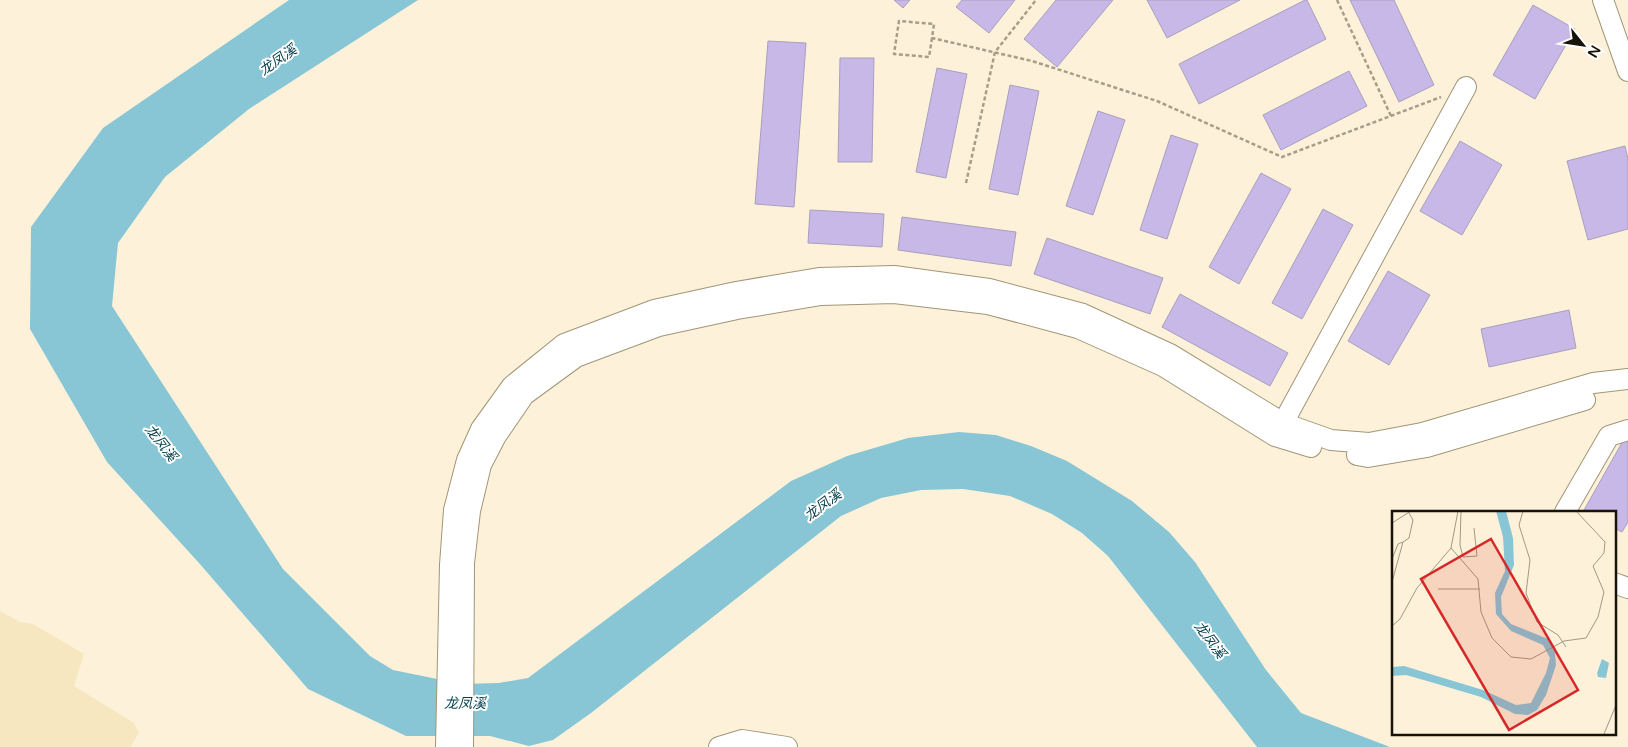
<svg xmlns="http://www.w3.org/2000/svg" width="1628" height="747" viewBox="0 0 1628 747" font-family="'Varela Round','Noto Sans SC',sans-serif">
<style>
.built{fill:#f7e7c0}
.water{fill:#88c6d6}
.building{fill:#c7b8e7;stroke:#a99fbd}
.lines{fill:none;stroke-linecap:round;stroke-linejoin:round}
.minor-casing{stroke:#a19577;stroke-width:22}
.path{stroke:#a69e8a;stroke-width:2.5;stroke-dasharray:4 2.5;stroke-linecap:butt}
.minor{stroke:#fff;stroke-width:20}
.labels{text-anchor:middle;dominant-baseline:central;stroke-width:4;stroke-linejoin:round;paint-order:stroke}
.water-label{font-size:14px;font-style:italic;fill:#08424d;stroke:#fff}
.inset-road{fill:none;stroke:#a19985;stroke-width:1}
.view{fill:#d62828;fill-opacity:0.15;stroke:#d62828;stroke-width:2.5}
.inset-edge{fill:none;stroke:#181308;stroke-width:2.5}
</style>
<rect width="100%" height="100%" fill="#fdf2d9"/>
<path class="built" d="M0,611L20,622L33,624L84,654L74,686L134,723L139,733L130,747H0Z"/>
<path class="water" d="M289,0H418L249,109L165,177L118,243L112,306L283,569L370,656L393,670L462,684L499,683L528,678L791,481L847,456L908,438L959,432L996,435L1031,446L1067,461L1132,501L1169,532L1195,562L1266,670L1301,713L1390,747H1257L1108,556L1082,533L1052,514L1010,496L963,489L921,490L881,498L841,516L591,713L553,740L529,746L490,736H406L308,689L199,563L107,462L30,329L31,227L103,128Z"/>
<path class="building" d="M894,0H910L903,8Z
M962,0H1015L989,33L956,7Z
M1056,0H1113L1057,67L1024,39Z
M1147,0H1240L1167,38Z
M1305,0H1307L1326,39L1199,104L1179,64Z
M1350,0H1394L1434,85L1399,102Z
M1533,5L1575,29L1535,99L1493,75Z
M768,41L806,43L794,207L755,204Z
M840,58H874L872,162H838Z
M937,68L967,74L946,178L916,172Z
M1349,71L1367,106L1281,150L1263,115Z
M1010,85L1039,91L1018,195L989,189Z
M1098,111L1125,120L1093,215L1066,206Z
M1171,135L1198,144L1167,239L1140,230Z
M1460,141L1502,165L1462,235L1420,211Z
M1625,146L1628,159V229L1588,240L1567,161Z
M1261,173L1291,189L1239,284L1209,267Z
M1323,209L1353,225L1302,319L1272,303Z
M810,210L884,214L882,247L808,243Z
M902,217L1016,232L1011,266L898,250Z
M1047,238L1163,278L1150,314L1034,274Z
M1388,271L1430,295L1389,365L1348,341Z
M1180,294L1288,353L1270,386L1162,327Z
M1569,310L1576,348L1489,367L1481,329Z
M1624,439L1628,441V522L1622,532L1614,528V512H1587L1584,510Z"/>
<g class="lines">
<defs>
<path id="minor" d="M1603,0L1628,71
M1271,428L1283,423L1466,87
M1357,455L1368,457L1427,447L1585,400
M1565,512L1609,436L1628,430
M1614,583L1628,588
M446,747L450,565L454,510L467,460L481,429L512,386L564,344L654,310L736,292L819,278L894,276L989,289L1083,314L1170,354L1283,423L1331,440L1369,443L1422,433L1593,383L1628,379
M463,747L464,563L470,511L481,465L496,436L524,395L576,357L659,326L737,309L821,295L894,293L988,304L1078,328L1163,366L1275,436L1311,447
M719,747L742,740L787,747"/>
</defs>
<use href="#minor" class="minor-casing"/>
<path class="path" d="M1337,0L1391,116
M932,38L929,57L894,54L899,21L934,24L932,38L1032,61L1157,101L1282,157L1441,97
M966,183L995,52L1036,0"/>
<use href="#minor" class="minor"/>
</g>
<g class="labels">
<g class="water-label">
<text transform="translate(278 60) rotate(-35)">龙凤溪</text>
<text transform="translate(161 443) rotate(52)">龙凤溪</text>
<text transform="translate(823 505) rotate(-37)">龙凤溪</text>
<text transform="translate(1210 640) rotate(53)">龙凤溪</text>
<text x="465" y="703">龙凤溪</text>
</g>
</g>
<g transform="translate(1392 511)">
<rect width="224" height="224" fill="#fdf2d9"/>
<path d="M104,0H114L121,27L122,54L109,86L110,103L119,113L156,128L163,142L164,154L154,184L145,199L136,204L123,203L89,186L42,172L14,164L0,165V156L12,155L91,179L124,194L139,192L154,162L158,147L151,134L119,120L104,103L103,82L113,60L111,26ZM210,148L217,152L214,167L206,166L205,162Z" fill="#88c6d6"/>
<path class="inset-road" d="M69,0L68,34L71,46L85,45L82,17M131,0L127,14L138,49L134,82L145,111L166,124L174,136M0,12L19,0M59,37L86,68L89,101L100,127L119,146L139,148L172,130L194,127L206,106L212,81L201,55L212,42L213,31L184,0M0,48L6,33L11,31M0,71L11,31L17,27L21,9L17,2M46,78H88M0,115L8,108L25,77L59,37L66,0M212,223L224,194"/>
<path class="view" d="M99,28L186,179L117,219L29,68Z"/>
<rect width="224" height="224" class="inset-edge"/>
</g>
<g transform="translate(1583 45) rotate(120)" stroke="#ffffff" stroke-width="4" paint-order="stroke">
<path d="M0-4L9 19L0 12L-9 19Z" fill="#181308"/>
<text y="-8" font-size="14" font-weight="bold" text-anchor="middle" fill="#181308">N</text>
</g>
</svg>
